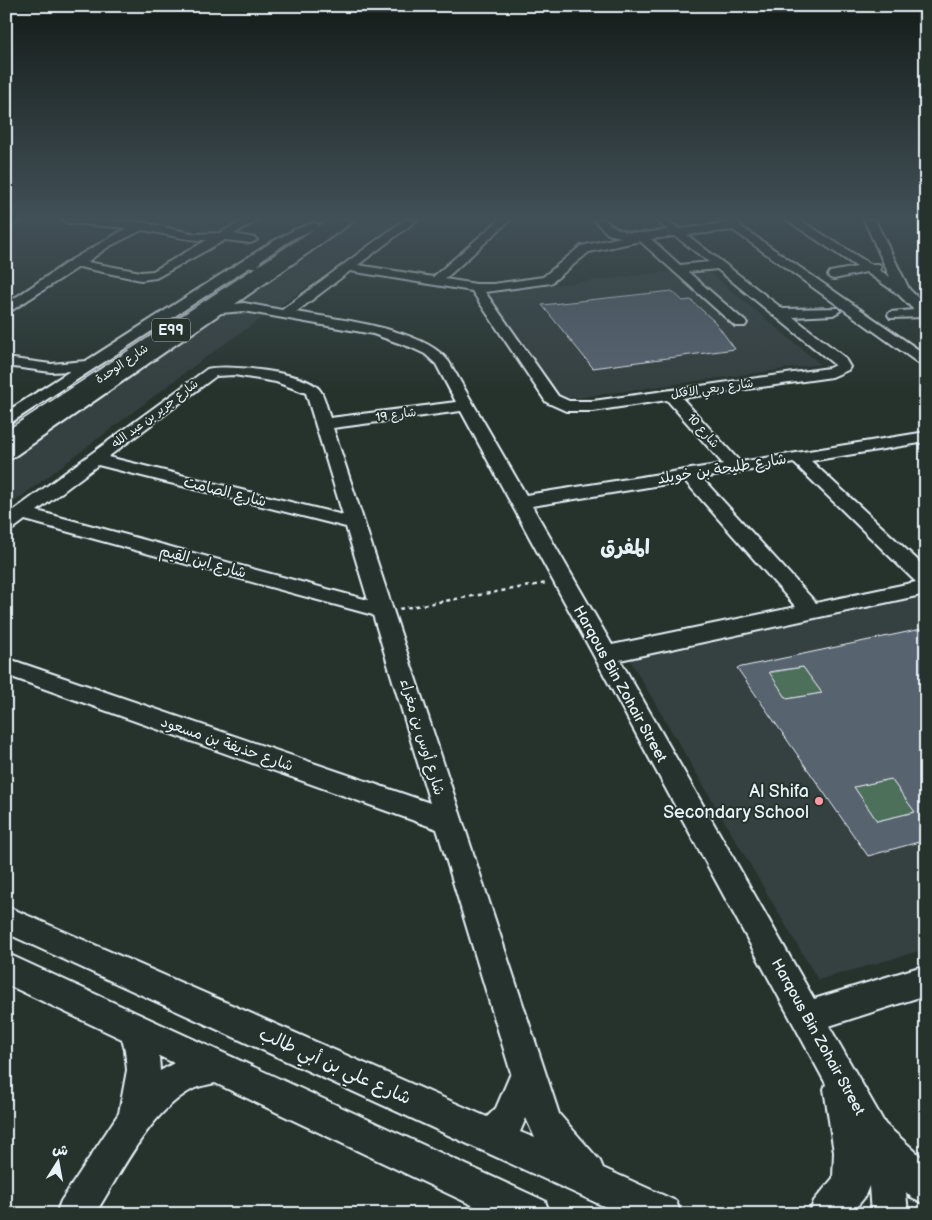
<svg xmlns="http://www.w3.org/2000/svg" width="932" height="1220" viewBox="0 0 932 1220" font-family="'Balsamiq Sans','Playpen Sans Arabic',sans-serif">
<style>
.built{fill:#354141}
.green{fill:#4e705a;stroke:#9bb0a9}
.building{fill:#596370;stroke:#e8f1f8;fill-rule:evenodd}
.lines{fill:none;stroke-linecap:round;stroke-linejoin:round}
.minor-casing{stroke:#e8f1f8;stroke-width:4}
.major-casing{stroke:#e8f1f8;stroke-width:3}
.path{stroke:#e8f1f8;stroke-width:2.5;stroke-dasharray:4 4;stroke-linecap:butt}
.minor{fill:#26332d;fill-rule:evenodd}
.major{fill:#26332d;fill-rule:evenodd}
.poi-dot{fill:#ff9aa2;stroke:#26332d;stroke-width:2}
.labels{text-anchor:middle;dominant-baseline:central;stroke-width:4;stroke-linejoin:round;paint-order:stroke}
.far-street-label{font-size:12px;fill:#e8f1f8;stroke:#26332d}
.shield{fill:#26332d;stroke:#aeb8bb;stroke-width:1}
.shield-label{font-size:14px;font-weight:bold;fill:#e8f1f8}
.street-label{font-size:15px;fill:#e8f1f8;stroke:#26332d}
.near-poi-label{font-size:18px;fill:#e8f1f8;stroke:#26332d;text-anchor:end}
.near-street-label{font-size:18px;fill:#e8f1f8;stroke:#26332d}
.district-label{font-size:20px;font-weight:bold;fill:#e8f1f8;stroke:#26332d}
</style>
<rect width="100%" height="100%" fill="#26332d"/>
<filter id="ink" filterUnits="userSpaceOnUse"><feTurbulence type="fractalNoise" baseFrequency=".02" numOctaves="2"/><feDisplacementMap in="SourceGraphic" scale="10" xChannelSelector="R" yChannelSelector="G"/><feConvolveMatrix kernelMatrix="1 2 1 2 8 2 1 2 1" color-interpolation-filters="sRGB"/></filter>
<g filter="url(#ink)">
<path class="built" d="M345,220H400L324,275L206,357L6,508V450Z
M704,268L820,364L561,400L484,293Z
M926,591V949L818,980L625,652Z"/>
<path class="green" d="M803,667L822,693L787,699L769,673Z
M891,779L915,812L877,821L854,787Z"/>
<path class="building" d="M672,291L683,301L691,300L715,322L735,349L593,368L542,305Z
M926,628V840L868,856L737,668ZM803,667L822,693L787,699L769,672ZM891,779L915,812L877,821L854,787Z"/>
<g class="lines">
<defs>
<path id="minor" d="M8,220H22L6,228V221Z
M63,220L142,222L195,234L220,233L244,220H256L255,222L234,234L255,238L257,240L251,243L225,240L156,278L141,280L79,267L6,314V304L71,260L127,228L68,223ZM142,230C163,233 186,241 207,240L153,271L141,272L87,262L108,247Z
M342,220H355L235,304L244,303L282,310L404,220H417L358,265L433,277L499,220H510L445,279L476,284H493L543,277L581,246L621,237L608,234L594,220H605C625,238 642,233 667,230L656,220H667L680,229L727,223L725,220H736L743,228L926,355V366L921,365L733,230L687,235L783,309L838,308L840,311L833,315L793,317L844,357L850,367L848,370L832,377L682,398L740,462L926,432V442L811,461L926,568V594L620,660L814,999L926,965V995L829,1026L885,1124L926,1161V1204L913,1199L906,1192L908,1214H871L869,1186L864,1198L851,1214H809L814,1201L833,1178L834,1152L824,1089L826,1084L461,411L333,428L559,1114L600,1161L603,1168L676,1201L681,1214H621L6,933V906L487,1117L496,1108L511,1073L437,829L6,675V658L430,803L373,615L25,520L13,529L6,531V516L207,369C228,364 305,372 319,389C325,396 327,410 330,418L456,402L436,364L425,354L410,347L373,334L244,311L221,313L12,458L6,459V446ZM675,236L709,262L680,265L651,239ZM640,241L735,326H745L747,323L688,272L717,269L835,365L829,368L593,401H569L558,396L485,292L551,283L589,252ZM350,271L472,291L546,402L566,411H593L667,400L723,464L526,495L449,362C425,328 335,319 296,312ZM234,375L276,382L306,393L343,515L108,457L216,376ZM794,463L916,582L816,603L702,478ZM98,465L346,527L368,600L37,511ZM685,481L796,607L612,645L532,506ZM526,1118L535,1138L520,1132Z
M787,220H800L870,264H879L881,267L879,270L890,277L864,220H875L909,289L926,306V317L890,318L888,315L890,312L914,310L898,294L866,272L834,279L830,278L828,275L830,272L857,267Z
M313,223L317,224L319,226L317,228L294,238L261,260L258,267H250L12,422L6,424V412L70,371L51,372L6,366V358L51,364L86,361L272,242L294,230Z
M6,953L545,1201L550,1214H491L215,1083C208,1085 199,1086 193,1089C149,1112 121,1173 95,1214H56L61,1201L119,1113L127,1070L125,1050L122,1039L6,984ZM159,1056L174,1063L160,1071Z"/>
<path id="major" d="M328,220H344L14,446L6,447V431Z"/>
</defs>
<use href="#minor" class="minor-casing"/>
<use href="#major" class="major-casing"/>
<path class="path" d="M399,609L547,583"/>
<use href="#minor" class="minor"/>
<use href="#major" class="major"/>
</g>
</g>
<linearGradient id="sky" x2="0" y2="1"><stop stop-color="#151c19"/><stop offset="0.56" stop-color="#415057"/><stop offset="1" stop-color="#415057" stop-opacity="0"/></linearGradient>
<rect width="932" height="390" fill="url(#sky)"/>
<circle class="poi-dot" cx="819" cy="801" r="5"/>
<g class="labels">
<g class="far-street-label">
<text transform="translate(122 364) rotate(-34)">شارع الوحدة</text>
<text transform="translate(712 389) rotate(-8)">شارع ربعي الافكل</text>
<text transform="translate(155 414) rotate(-37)">شارع جرير بن عبد الله</text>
<text transform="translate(396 415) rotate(-8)">شارع 19</text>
<text transform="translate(703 431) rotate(48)">شارع 10</text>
</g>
<rect class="shield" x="152" y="318.5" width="38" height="23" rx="4"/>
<g class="shield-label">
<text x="171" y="330">E99</text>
</g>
<g class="street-label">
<text transform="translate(722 469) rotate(-9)">شارع طليحة بن خويلد</text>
<text transform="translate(225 492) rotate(14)">شارع الصامت</text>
<text transform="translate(203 562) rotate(15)">شارع ابن القيم</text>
<text transform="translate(620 684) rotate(61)">Harqous Bin Zohair Street</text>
<text transform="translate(422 737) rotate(73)">شارع أوس بن مغراء</text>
<text transform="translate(227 744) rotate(19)">شارع حذيفة بن مسعود</text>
<text transform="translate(818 1037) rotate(61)">Harqous Bin Zohair Street</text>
</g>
<g class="near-poi-label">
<text x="809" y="791">Al Shifa<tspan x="809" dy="21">Secondary School</tspan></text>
</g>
<g class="near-street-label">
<text transform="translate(335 1066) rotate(24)">شارع علي بن أبي طالب</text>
</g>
<g class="district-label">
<text x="625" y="548">المفرق</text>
</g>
</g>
<rect width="932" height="1220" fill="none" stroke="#26332d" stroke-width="25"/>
<rect x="12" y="12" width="907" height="1195" fill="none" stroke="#e8f1f8" stroke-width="2" filter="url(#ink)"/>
<g transform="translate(58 1162) rotate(11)" stroke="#26332d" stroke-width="4" paint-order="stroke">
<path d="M0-4L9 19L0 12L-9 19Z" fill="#e8f1f8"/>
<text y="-8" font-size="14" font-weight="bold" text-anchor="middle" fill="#e8f1f8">ش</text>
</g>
</svg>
